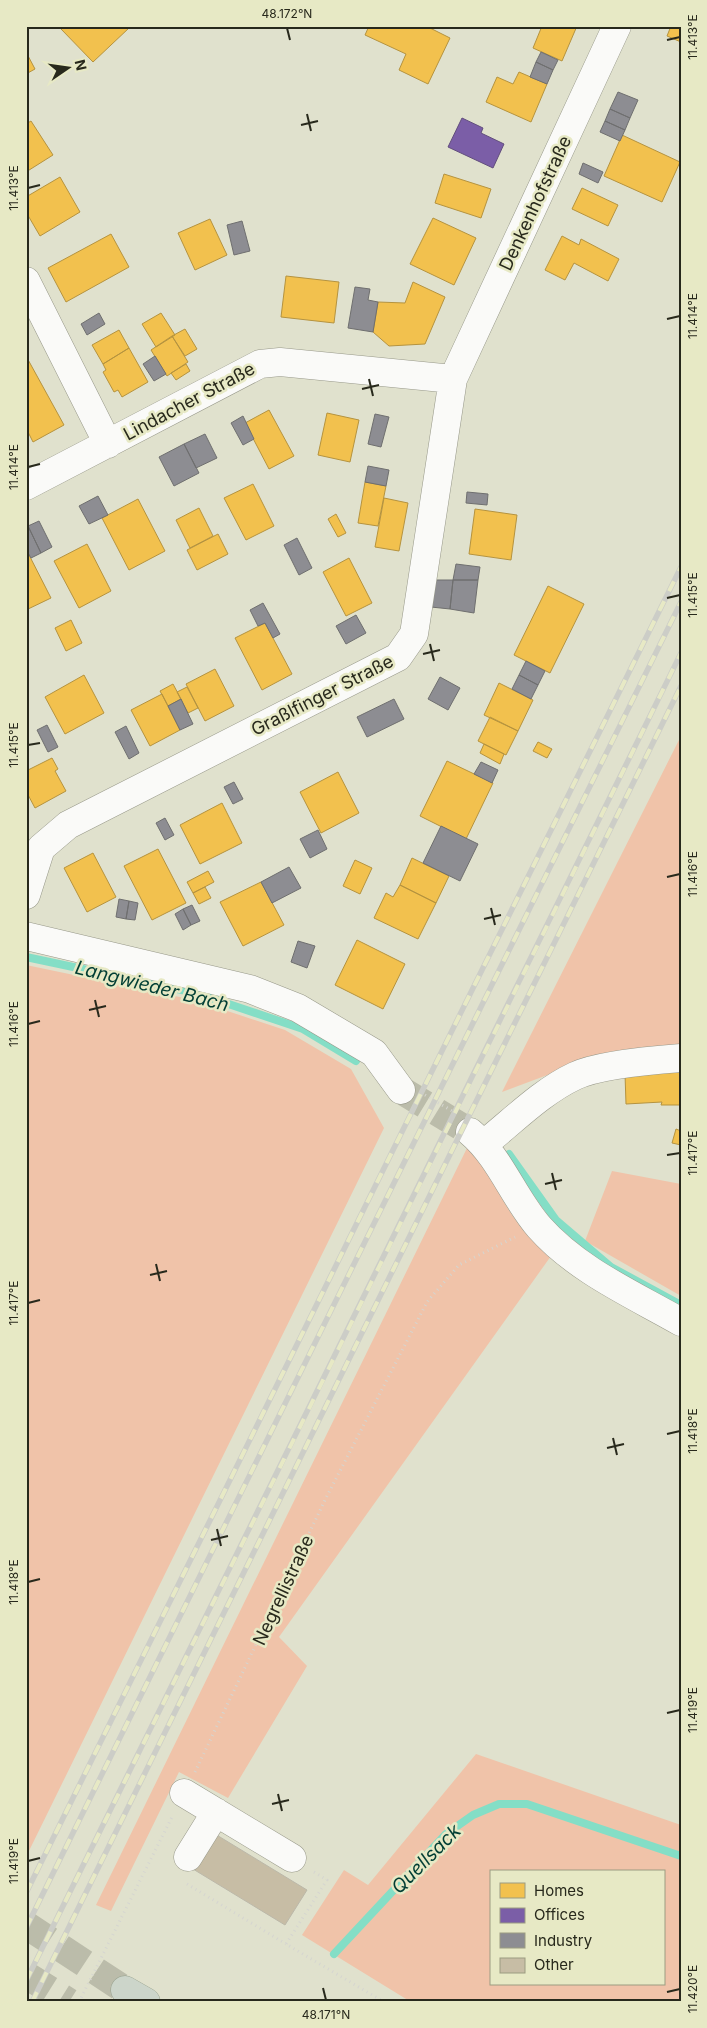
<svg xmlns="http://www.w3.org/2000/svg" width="707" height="2028" viewBox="0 0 707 2028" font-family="Inter,sans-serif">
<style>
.green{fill:#f0c3a9;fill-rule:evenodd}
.homes{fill:#f2c14e;stroke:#b5933f}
.offices{fill:#7b5ea7;stroke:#624e7d}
.industry{fill:#8d8d92;stroke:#6f6f6f}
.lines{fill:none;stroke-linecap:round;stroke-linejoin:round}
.stream{stroke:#84dec6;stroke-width:8}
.building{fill:#c7bda5;stroke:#bbb8a9}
.minor-tunnel{stroke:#bbbcaa;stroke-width:28;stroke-dasharray:28 14;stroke-linecap:butt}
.highway-tunnel{stroke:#bbbcaa;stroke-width:28;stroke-dasharray:28 14;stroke-linecap:butt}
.minor-casing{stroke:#979889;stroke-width:29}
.highway-casing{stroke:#97a18e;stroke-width:29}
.path{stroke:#d5d5d0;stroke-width:3;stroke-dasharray:1 4;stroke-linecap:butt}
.minor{stroke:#fafaf8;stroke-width:28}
.highway{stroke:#ccd5ca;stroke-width:28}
.rail-casing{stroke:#cccdc7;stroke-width:5.5}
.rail{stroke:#e7e9c5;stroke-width:4;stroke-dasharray:11;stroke-linecap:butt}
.ticks{fill:none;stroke:#28291c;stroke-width:2}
.labels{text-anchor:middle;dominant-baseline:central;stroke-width:5;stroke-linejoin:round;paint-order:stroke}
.street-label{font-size:18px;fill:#28291c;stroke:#e7e9c5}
.water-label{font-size:19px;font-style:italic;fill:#013e34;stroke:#e7e9c5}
.neatline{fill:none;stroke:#28291c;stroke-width:2}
.ticks-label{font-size:12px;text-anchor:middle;fill:#28291c}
</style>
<rect width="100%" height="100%" fill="#e0e1cd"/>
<path class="green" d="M681,736V1052L558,1071L502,1092Z
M26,965L194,1000L285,1030L351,1069L384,1128L26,1857Z
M468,1146L479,1152C501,1196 511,1225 551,1256L279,1637L307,1666L228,1798L179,1772L111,1911L96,1905Z
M612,1171L681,1184V1296L585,1241Z
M476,1754L681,1825V2002H411L302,1935L344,1870L368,1885ZM491,1872H663V1984H491Z"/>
<path class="homes" d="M64,26H127L129,28L93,62L61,29Z
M369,26H426L450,38L428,84L399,70L406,54L365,35Z
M542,26H577L562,61L533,48Z
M671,26H681V42L667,36Z
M26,52L35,69L26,74Z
M519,72L547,84L531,122L486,102L497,77L513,84Z
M31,121L53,155L26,172V124Z
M622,135L680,162L662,202L604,176Z
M444,174L491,189L481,218L435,203Z
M60,177L80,212L40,236L26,212V197Z
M582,188L618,205L608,226L572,209Z
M433,218L476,238L454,285L410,264Z
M210,219L227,255L195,270L178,233Z
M111,234L129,267L66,302L48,268Z
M562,236L579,245L581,239L619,259L608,281L574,263L565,280L545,270Z
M286,276L339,282L334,323L281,317Z
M413,282L445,297L425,344L389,346L373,332L378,302L405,303Z
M161,313L175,335L156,347L142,324Z
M185,329L197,349L185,356L172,336Z
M119,330L129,348L103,364L92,345Z
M172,336L188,362L167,376L151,350Z
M129,348L148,382L122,397L118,390L114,392L103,372L106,370L103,364Z
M26,356L64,425L33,442L26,428Z
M186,364L190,371L176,380L171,373Z
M269,410L294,456L269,469L245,423Z
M327,413L359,420L350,462L318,455Z
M365,482L386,486L378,526L358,523Z
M253,484L274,526L246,540L224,498Z
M384,498L408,503L399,551L375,547Z
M138,499L165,551L129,570L102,518Z
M199,508L213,536L190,548L176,520Z
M475,509L517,515L511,560L469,554Z
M336,514L346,533L338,537L328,519Z
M218,534L228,554L197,570L187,550Z
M87,544L111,591L79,608L54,561Z
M26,549L51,598L26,610Z
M349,558L372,603L346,616L323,572Z
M548,586L584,604L550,673L514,655Z
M71,620L82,643L66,651L55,628Z
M265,623L292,674L262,690L235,638Z
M215,669L234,706L205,721L186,684Z
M84,675L104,713L65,734L45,697Z
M499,683L533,700L518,731L484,715Z
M173,684L181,699L168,706L160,691Z
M187,687L198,708L188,713L177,692Z
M162,694L180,730L150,746L131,710Z
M490,717L518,731L506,755L478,741Z
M538,742L552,749L547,758L533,751Z
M484,744L504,754L500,764L480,753Z
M52,758L58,769L55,771L66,791L35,808L26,791V771Z
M447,761L493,783L466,839L420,816Z
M338,772L359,813L321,833L300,792Z
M222,803L242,843L200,864L180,825Z
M158,849L186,903L152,920L124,866Z
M93,853L116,897L87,912L64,868Z
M412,858L449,876L436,903L400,885Z
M355,860L372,868L360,894L343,886Z
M208,871L214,882L193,893L187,882Z
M261,882L284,925L243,946L220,902Z
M400,885L436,903L418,939L374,918L386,893L393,897Z
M205,887L211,898L199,904L193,893Z
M357,940L405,964L383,1009L335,985Z
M681,1072V1105H661L662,1102L626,1104L625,1074Z
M676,1129L681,1131V1145L672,1143Z"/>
<path class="offices" d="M462,118L483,128L481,133L504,144L493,168L448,147Z"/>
<path class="industry" d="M541,52L558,60L553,70L536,62Z
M536,62L553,70L547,84L530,77Z
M618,92L638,100L630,118L610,109Z
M610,109L630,118L625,130L605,121Z
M605,121L625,130L620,141L600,132Z
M583,163L603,172L598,183L579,174Z
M242,221L250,251L234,255L227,225Z
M355,287L370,289L368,300L378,302L373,332L348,328Z
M99,313L105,324L87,335L81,324Z
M155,356L166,374L154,381L143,364Z
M375,414L389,417L381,447L368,444Z
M243,416L254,439L243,445L231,423Z
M205,434L217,458L196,468L184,444Z
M184,444L199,473L174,486L159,457Z
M368,466L389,470L386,486L365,482Z
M467,492L488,494L487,505L466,503Z
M98,496L108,515L89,524L79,506Z
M39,521L52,547L41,553L28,526Z
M28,526L41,553L31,558L26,549Z
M297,538L312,568L299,575L284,545Z
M456,564L480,567L478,580H453Z
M435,580H453L450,609L431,607Z
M453,580H478L474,613L450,609Z
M263,603L280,634L273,638L265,623L258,626L250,610Z
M356,615L366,633L346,644L336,626Z
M526,661L545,671L538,685L519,675Z
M519,675L538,685L531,699L512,689Z
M440,677L460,688L448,710L428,699Z
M181,699L193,724L180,730L168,706Z
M394,699L404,719L367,737L357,717Z
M47,725L58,747L48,752L37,730Z
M126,726L139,753L129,759L115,732Z
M481,762L498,770L492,783L474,774Z
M234,782L243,799L233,804L224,787Z
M165,818L174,835L165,840L156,823Z
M441,826L478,844L460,881L423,863Z
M318,830L327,849L310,858L300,839Z
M289,867L301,888L272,903L261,882Z
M119,899L129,901L126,919L116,917Z
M129,901L138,903L135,920L126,919Z
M192,905L200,921L191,925L183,909Z
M183,909L191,925L183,930L175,914Z
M298,941L315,946L307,968L291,962Z"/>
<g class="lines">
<path class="stream" d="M26,957L196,993L303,1029L356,1061
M509,1154L556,1220L611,1267L681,1305
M334,1954L446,1834L473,1815L499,1804H527L681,1856"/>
</g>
<path class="building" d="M215,1834L307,1890L285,1925L193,1869Z"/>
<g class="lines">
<path class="minor-tunnel" d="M401,1090L470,1132"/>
<path class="highway-tunnel" d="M26,1925L125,1990
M26,1975L69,2002"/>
<defs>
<path id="minor" d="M26,281L108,444
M26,486L260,364L280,362L453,379
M26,895L41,848L68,825L398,657L414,634L453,379L617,26
M26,936L250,989L298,1008L374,1053L401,1090
M470,1132C500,1157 513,1197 539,1227C577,1270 632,1294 681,1322
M484,1144C513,1121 541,1092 575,1076C598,1065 654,1060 681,1058
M184,1793L292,1858
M188,1857L216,1812"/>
<path id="highway" d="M125,1990L146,2002"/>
</defs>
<use href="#minor" class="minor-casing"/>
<use href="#highway" class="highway-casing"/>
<path class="path" d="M425,1095L454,1112
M195,1772L325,1500L427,1302L459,1265L515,1237
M314,1872L327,1880L286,1944L384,2002
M187,1884L286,1944
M79,2002L173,1815"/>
<use href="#minor" class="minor"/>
<use href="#highway" class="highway"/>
<defs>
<path id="rail" d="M26,1893L681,567
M26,1928L681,602
M26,1981C245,1538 464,1096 681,653
M32,2002L681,686"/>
</defs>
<use href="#rail" class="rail-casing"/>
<use href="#rail" class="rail"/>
</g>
<path class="ticks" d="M287,28L290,40M667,40L680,37M307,114L311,131M301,125L318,121M28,188L40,185M667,319L680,316M369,379L373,396M362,389L379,385M28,467L40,464M667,598L680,595M430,644L434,661M423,654L440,650M28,745L40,743M667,877L680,874M491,908L495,925M484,919L501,915M95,1000L99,1017M89,1010L106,1006M28,1024L40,1021M667,1155L680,1153M552,1173L556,1190M545,1184L562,1180M156,1264L160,1281M150,1275L167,1271M28,1303L40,1300M667,1434L680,1431M613,1438L617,1455M607,1448L624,1444M217,1529L221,1546M211,1540L228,1536M28,1582L40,1579M667,1713L680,1710M278,1794L282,1811M272,1804L289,1800M28,1861L40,1858M323,1988L326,2000M667,1992L680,1989"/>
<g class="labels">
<g class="street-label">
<text transform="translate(535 203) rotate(-65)">Denkenhofstraße</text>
<text transform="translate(189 401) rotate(-28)">Lindacher Straße</text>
<text transform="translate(322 695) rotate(-27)">Graßlfinger Straße</text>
<text transform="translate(283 1590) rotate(-65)">Negrellistraße</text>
</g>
<g class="water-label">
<text transform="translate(152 986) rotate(14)">Langwieder Bach</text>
<text transform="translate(426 1859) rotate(-45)">Quellsack</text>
</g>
</g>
<rect width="707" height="2028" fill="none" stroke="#e7e9c5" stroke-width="55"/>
<rect x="490" y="1870" width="175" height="115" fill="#e7e9c5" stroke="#9b9c81"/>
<rect x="500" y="1883" width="25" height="15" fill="#f2c14e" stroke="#9b9c81"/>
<text x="534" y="1896" font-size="15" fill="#28291c">Homes</text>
<rect x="500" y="1908" width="25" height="15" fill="#7b5ea7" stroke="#9b9c81"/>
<text x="534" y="1920" font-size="15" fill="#28291c">Offices</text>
<rect x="500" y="1933" width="25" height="15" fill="#8d8d92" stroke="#9b9c81"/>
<text x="534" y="1946" font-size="15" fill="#28291c">Industry</text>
<rect x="500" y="1958" width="25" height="15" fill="#c7bda5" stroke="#9b9c81"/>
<text x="534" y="1970" font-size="15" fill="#28291c">Other</text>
<g transform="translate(68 68) rotate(77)" stroke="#e7e9c5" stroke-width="4" paint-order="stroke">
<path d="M0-4L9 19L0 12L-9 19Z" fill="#28291c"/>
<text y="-8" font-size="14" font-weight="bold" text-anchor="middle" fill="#28291c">N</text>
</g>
<rect x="28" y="28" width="652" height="1972" class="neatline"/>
<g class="ticks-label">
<text x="287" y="18">48.172°N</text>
<text transform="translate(693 37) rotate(-90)" y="4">11.413°E</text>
<text transform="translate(14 188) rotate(-90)" y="4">11.413°E</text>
<text transform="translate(693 316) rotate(-90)" y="4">11.414°E</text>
<text transform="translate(14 467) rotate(-90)" y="4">11.414°E</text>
<text transform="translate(693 595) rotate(-90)" y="4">11.415°E</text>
<text transform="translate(14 745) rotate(-90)" y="4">11.415°E</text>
<text transform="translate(693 874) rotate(-90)" y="4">11.416°E</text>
<text transform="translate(14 1024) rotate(-90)" y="4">11.416°E</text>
<text transform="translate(693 1153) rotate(-90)" y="4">11.417°E</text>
<text transform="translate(14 1303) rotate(-90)" y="4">11.417°E</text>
<text transform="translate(693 1431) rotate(-90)" y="4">11.418°E</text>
<text transform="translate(14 1582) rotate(-90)" y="4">11.418°E</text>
<text transform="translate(693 1710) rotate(-90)" y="4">11.419°E</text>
<text transform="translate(14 1861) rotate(-90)" y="4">11.419°E</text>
<text transform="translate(693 1989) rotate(-90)" y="4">11.420°E</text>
<text x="326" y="2019">48.171°N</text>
</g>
</svg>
